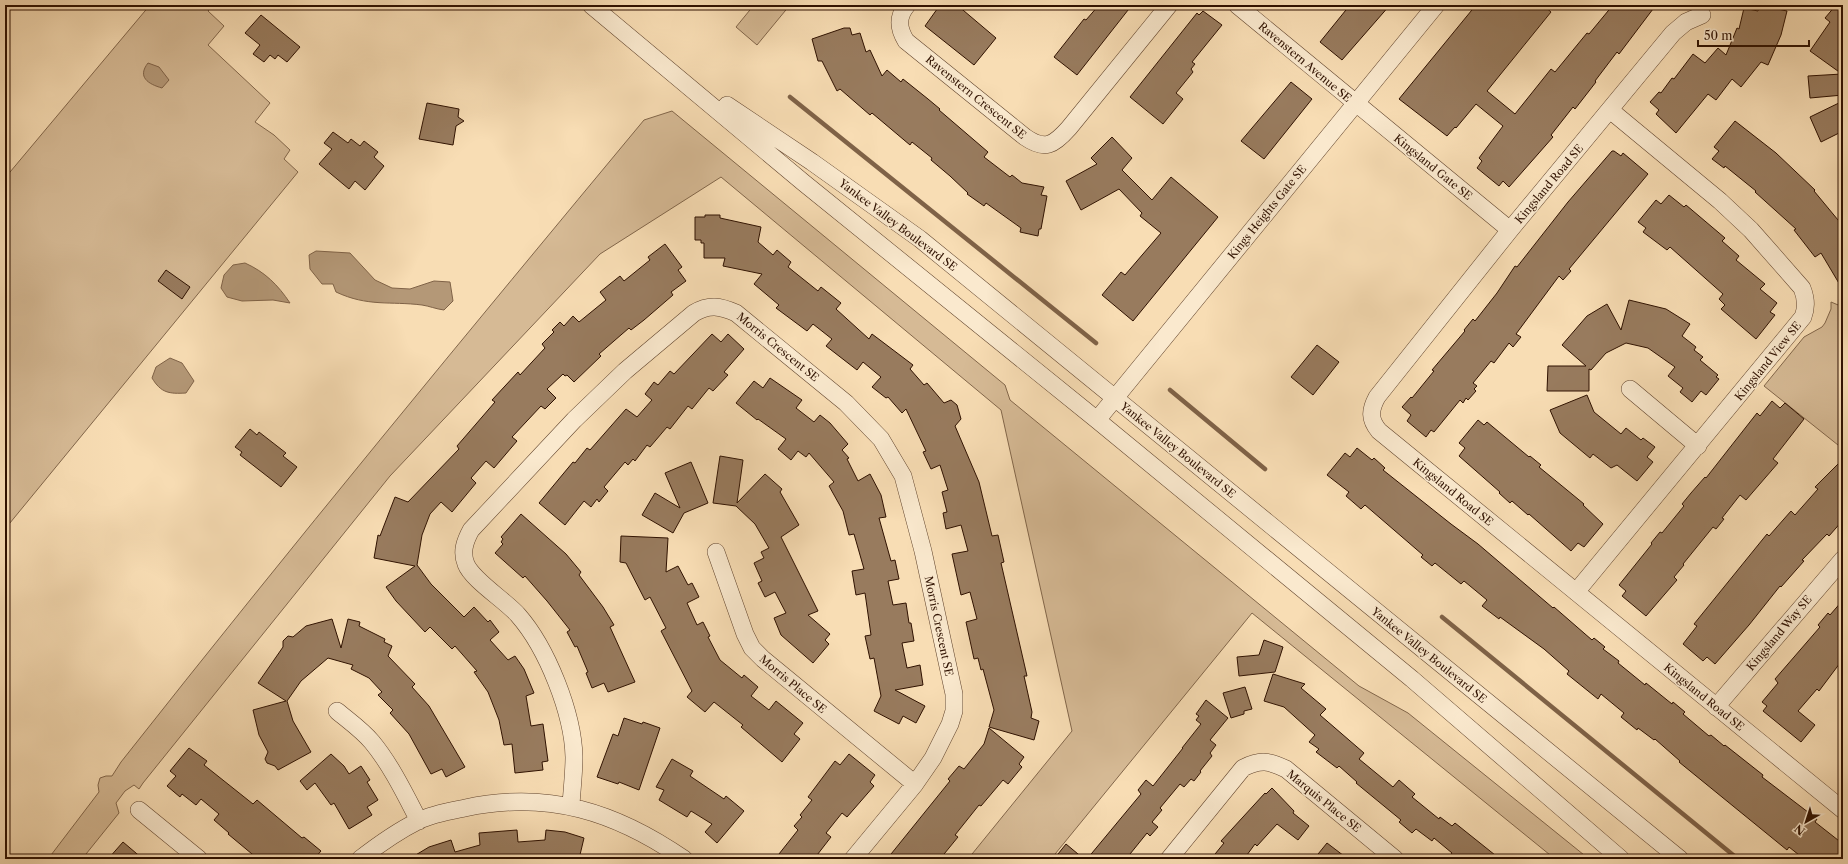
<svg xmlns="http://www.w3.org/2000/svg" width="1848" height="864" viewBox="0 0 1848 864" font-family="'Libre Caslon Text',serif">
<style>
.green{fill:#d6ba95;stroke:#82664a}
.water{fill:#b49877;stroke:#7f6247}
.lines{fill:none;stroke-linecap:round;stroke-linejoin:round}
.stream{stroke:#7f6247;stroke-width:4.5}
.building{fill:#987b5e;stroke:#2f1100}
.minor-casing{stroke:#61442d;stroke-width:18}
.minor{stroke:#fae9ce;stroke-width:17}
.labels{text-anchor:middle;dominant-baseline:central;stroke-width:3;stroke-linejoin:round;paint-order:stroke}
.street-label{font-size:11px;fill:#2f1100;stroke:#fae9ce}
</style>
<rect width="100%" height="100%" fill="#f8ddb4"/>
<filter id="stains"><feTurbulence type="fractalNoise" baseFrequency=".005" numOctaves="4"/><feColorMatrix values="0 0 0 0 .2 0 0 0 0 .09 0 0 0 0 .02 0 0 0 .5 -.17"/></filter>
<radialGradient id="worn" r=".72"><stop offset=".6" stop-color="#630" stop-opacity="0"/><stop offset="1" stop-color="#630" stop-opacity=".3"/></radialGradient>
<path class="green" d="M150,5H213L208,11L224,26L208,45L270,103L255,122L274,135L290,150L284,159L298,172L5,529V178Z
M754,5H790L757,45L736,27Z
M672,111L1005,385L1010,400L1359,686L1408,713L1589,859H1555L1252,613L1051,859H968L1072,731L1001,410L721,177L600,254L390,476L143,783L139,789L134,785L125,791L116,803L119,813L82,859H48L99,792L98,785L100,778L106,776H112L121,762C292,545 468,332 644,120Z
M1831,302L1843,307V449L1764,386L1804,337L1822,327L1825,323L1831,309Z"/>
<path class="water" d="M148,63L159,67L169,80L162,88C148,84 137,77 148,63Z
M316,251L350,253L375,280L392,288L410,289L434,281L450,282L453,301L444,310C436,309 429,306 422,305C390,301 368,307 336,292L333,284H322L310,269L309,255Z
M245,263C265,272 278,285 290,303L273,300L242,301L227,297L221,288L224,275L233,265Z
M170,358L182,363L194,381L186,393C169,394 161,393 152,378L156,367Z"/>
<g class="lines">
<path class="stream" d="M790,97L1096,343
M1170,390L1265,469
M1442,617L1738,859"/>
</g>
<path class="building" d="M940,5H957L996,38L974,65L925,26Z
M1099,5H1132L1077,75L1054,57L1084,19L1086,20Z
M1350,5H1390L1342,60L1320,42Z
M1476,5H1543L1551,12L1487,91L1515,114L1551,69L1555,72L1587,33L1589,34L1613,5H1656L1619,54L1617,52L1595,81L1596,82L1575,109L1573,107L1551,135L1553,137L1509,187L1503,181L1499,186L1477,168L1482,161L1479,158L1503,126L1476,104L1456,128L1455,127L1447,136L1399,99Z
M1759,5L1787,11L1781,35L1768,65L1761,62L1741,87L1732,79L1716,100L1708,94L1676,133L1656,114L1659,110L1650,102L1659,92L1661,93L1672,78L1674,79L1693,54L1705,63L1718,48L1726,55L1737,28L1739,29L1744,8L1758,11Z
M1836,5H1843V95L1810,98L1808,76L1842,74L1810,51L1830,22L1825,18Z
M1203,11L1222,25L1192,62L1195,64L1191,69L1193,72L1176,93L1183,99L1163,124L1130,97L1197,13L1199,15Z
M261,15L300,47L287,62L278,55L275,59L270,55L264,62L253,54L260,45L245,33Z
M844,28H850L852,35L860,33L866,52L870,50L882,76L887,70L901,82L903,79L928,99L940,109L939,110L988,152L984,157L1010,177L1012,175L1022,183L1044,187L1041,195L1047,196L1041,229H1039L1038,236L1020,232L1021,228L986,203L984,206L967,194L968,193L950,176L931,160L932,158L912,142L910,145L872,113L870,115L840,89L837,91L822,61H818L812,39Z
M1291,82L1312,99L1264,159L1241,141Z
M1843,101V131L1821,142L1810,117Z
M427,103L459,109L458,117L464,121L456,126L453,145L419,139Z
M1735,121L1776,153L1815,190L1814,191L1843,226V290L1821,253L1815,257L1794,230L1796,229L1755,192L1756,191L1725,166L1724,168L1712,159L1719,151L1714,147Z
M333,132L348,143L351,139L360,146L364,141L378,152L374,157L384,166L365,190L355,181L349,189L319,164L332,149L324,143Z
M1112,137L1132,158L1122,170L1152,200L1171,177L1218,217L1133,321L1102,295L1121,272L1125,275L1161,233L1140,216L1142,213L1119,189L1081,210L1066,181L1097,164L1091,158Z
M1612,151H1614L1621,156L1623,153L1648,174L1569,269L1571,271L1563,280L1559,276L1516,334L1521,337L1513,347L1509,343L1494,363L1491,361L1473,383L1477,386L1474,389L1476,391L1468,400L1466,398L1463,403L1460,400L1434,432L1431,430L1426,437L1407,421L1411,415L1402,407L1411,397L1412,398L1434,371L1432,370L1465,331L1464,330L1473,319L1475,321L1497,293L1515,266L1517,267L1568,202Z
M1669,195L1684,207L1686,205L1725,238L1722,241L1739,256L1736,260L1765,284L1760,289L1777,303L1770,312L1775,315L1756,339L1721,309L1725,305L1719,299L1723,294L1670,247L1667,250L1643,232L1646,228L1638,222L1656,200L1661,204Z
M705,215H720V218L761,227L758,242L773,255L777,250L791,262L788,267L818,291L821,287L841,303L836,309L869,339L872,334L913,365L910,369L924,385L927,383L944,403L951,400L957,405L961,419L955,426L979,482L992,536L998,535L1004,562L1001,563L1027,676H1024L1032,712L1031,718L1039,721L1034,740L989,727L994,710L983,669L981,670L978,658L974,659L966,622L977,619L970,592L961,595L952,554L968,551L961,525L946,529L943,513L947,512L942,492L948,490L940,465L931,469L923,452L926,451L906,409L902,413L888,397L886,398L872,387L881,377L863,362L857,370L826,346L832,339L813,324L807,331L776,308L779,305L754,284L762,274L723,266L725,258H704V243H701V240H695V217H705Z
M665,244L682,267L678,270L686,281L671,292L673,295L644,320L631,330L629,328L599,354L601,356L574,382L567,375L565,376L563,374L547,389L556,398L545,409L541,406L512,437L517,441L494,468L486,461L471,478L476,483L452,512L441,502L430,514L422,535L417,565L431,584L464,617L474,607L488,622L490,620L499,632L490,640L508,660L515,656L524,669L534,693L526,696L531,726L543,724L548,761L542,762L543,770L515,773L512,744L504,745L499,720L488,692L474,672L477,671L455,646L452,649L430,627L425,632L396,601L386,587L415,566L374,558L378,535L380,536L395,497L408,502L459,449L457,446L495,402L492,400L518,372L520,375L545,348L542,344L554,332L552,330L560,322L564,326L573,316L579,322L606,300L600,292L620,276L624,281L650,260L648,257Z
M166,270L190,287L182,299L158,281Z
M1629,300L1666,309L1690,324L1682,336L1696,347L1694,350L1703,357L1700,360L1718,375L1716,377L1719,379L1706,395L1701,391L1692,402L1680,392L1683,388L1668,376L1675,367L1648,348L1626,343L1606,353L1591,370L1589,369V391H1547L1548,366H1586L1562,345L1587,316L1607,304L1621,330Z
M712,334L721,342L728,334L744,349L724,372L728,375L713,391L709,388L692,409L688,406L670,429L667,427L650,447L647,445L635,461L633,459L628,465L625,462L604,487L608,491L599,502L597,499L591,507L584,501L565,525L539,503L573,462L575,463L587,448L590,450L626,409L637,417L652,400L645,394L654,382L658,385L670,371L674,374Z
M1317,345L1339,362L1313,395L1291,377Z
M770,378L802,400L796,408L814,422L820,415L830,423L848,444L842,450L849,458L847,459L858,481L870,474L881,495L886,517L879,518L891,561L895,560L899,579L888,581L893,605L906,603L909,623H911L914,641L902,643L907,668L920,665L923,685L895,690L925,706L916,723L903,716L899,724L874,711L881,696L874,658L870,659L865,636L871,635L865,593L856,595L852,571L864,569L854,534L849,535L843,511L829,486L834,482L809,453L806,457L798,451L791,460L778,449L786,439L758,419L757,420L736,403L754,381L763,388Z
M1587,395L1594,412L1621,434L1626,428L1641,440L1643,438L1655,447L1647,457L1653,462L1637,481L1617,465L1611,468L1593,454L1590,458L1560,433L1550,410Z
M1772,401L1780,408L1785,403L1804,419L1773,459L1778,463L1746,500L1740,495L1722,518L1724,519L1716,529L1713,527L1683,564L1684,565L1674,577L1677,580L1646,616L1622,596L1626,591L1619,585L1652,544L1651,543L1660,532L1662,533L1684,506L1682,504L1691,493L1705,477L1706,478L1757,413L1760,416Z
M1478,420L1484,425L1487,422L1529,457L1530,456L1541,465L1539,467L1584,504L1583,505L1603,524L1584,547L1578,543L1571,551L1529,514L1528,515L1512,501L1510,503L1499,493L1500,492L1459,456L1465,448L1459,443Z
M250,429L257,435L259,432L286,453L283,456L297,467L281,487L240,455L242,452L235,447Z
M1357,448L1372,460L1374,458L1385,468L1383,470L1451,524L1478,544L1553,608L1554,607L1592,640L1594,638L1605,647L1603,649L1619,661L1618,663L1645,685L1646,683L1672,704L1673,702L1685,712L1683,714L1709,736L1711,735L1724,746L1725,745L1763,775L1762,777L1817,819L1815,822L1843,844V859H1804L1789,847L1787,850L1679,762L1680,761L1655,739L1654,740L1638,728L1637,730L1621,717L1624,713L1601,694L1598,699L1567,674L1569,671L1544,649L1500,617L1499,619L1482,606L1487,600L1464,581L1461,584L1435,563L1432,566L1421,557L1423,555L1365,505L1361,509L1346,496L1349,492L1327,475L1345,453L1350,457Z
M720,456L743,460L737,503L765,474L782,489L780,492L799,525L781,537L818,611L808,615L830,634L825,640L829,644L813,663L781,635L774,618L786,613L775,592L765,597L758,583L762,581L754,563L764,558L761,552L769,548L755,524L736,506L713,503Z
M1843,459V520L1829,536L1827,534L1802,560L1804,561L1781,587L1780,586L1749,625L1715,664L1707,657L1703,661L1683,644L1697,626L1694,624L1767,534L1769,536L1791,511L1795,515L1818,489L1815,487Z
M691,462L708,503L684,513L673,533L642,515L655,493L680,508L665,473Z
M521,514L566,554L581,572L579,575L603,607L614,625L610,627L635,682L608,692L604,683L592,688L586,673L588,672L577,646L575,647L567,632L570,630L547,601L525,576L523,578L495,553L503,544L501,542L503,539L501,537Z
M621,536L668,538L666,572L678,566L688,585L692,583L699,597L687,603L697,625L703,622L710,636L708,637L720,660L742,678L744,675L758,687L751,696L769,710L776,701L803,723L794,734L800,739L782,762L741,727L743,725L714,702L705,712L687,697L692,691L661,631L666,628L650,597L645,600L626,563L620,562Z
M1843,600V659L1819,691L1817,689L1798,711L1815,725L1801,742L1763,711L1767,706L1762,702L1778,683L1775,679L1820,627L1818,625L1828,613L1830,615Z
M332,619L341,648L348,619L360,622L359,626L385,639L384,642L392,646L388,656L415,684L412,687L429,706L465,767L446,777L442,769L431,774L409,734L390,713L393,710L378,695L382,692L369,678L351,669L353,665L328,658L301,681L287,701L293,721L311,752L278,770L275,766L267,763L265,759L268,752L259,735L253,710L286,701L258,683L283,647V641L288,636L293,637L306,626Z
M1264,640L1283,647L1275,672L1239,676L1237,657L1259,655Z
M1273,674L1305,684L1301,688L1326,709L1320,715L1364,753L1359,759L1393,787L1399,780L1415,794L1412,797L1439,819L1440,817L1452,826L1455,823L1500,859H1447L1452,853L1434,838L1432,841L1416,829L1412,833L1399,822L1401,820L1356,783L1357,782L1339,766L1337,768L1316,752L1319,749L1309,742L1315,735L1284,707L1264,701Z
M1245,687L1252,709L1244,711V714L1231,718L1223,693Z
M1206,700L1228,718L1210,740L1216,745L1210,753L1212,756L1200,771L1201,772L1194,781L1191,779L1184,787L1180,784L1160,808L1162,810L1152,822L1158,827L1150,836L1147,833L1126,859H1087L1141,794L1138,790L1146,780L1153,786L1183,748H1182L1201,724L1196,720L1199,716L1196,714Z
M624,718L642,724L643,722L660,728L639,790L619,782L618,784L597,777L613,734L618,736Z
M989,728L1024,757L1019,764L1022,767L1008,784L1003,780L981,806L979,805L955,835L958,837L940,859H887L950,781L948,779L959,766L964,769L984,744Z
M189,748L207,761L204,765L253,804L257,800L302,838L304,837L321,851L314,859H258L228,834L229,833L214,820L219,814L201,799L196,805L182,794L180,797L167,786L176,776L170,771Z
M331,754L344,766L349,774L361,766L370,780L367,782L378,800L367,807L372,815L349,829L334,803L331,805L315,783L307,790L300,781Z
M849,754L875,775L870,782L874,786L847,817L842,813L826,833L831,837L814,859H775L798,830L794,826L802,817L800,815L812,800L808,797L835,761L840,765Z
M672,759L693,771L690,776L724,799L726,796L744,811L717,843L705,832L712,824L691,811L687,817L659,800L664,790L656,787Z
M1272,788L1294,811L1293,813L1309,826L1298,840L1277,824L1257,846L1255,844L1244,859H1211L1224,843L1221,841L1265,793L1266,794Z
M517,830L518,842L545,840L546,830L565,832L584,838L579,859H409L429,847L451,840L455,852L480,845L479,833Z
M123,842L143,859H108Z
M1327,843L1348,859H1314Z
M1066,844L1084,859H1054Z"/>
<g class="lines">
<defs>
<path id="minor" d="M591,5L804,183L1097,420L1412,679L1621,859
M907,5C897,17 898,28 906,41L1025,137C1045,151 1054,145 1069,128L1169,5
M1237,5L1510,230
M1702,15L1686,22L1673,33L1510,230L1377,397C1370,410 1369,419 1379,431L1843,810
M727,105L812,162L920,239L1680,859
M1630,389L1698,446
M1097,420L1436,5
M716,552L745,634L752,648L763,659L915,784
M1576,592L1803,317C1807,307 1806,298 1802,288L1751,230L1720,201L1610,110
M1716,707L1843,559
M337,711C349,721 362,730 372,742C391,765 405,794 419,821
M571,805C572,789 574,773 574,757C573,713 547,648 518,615C506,601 472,580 466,564C461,552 465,541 471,530L574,420L625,371L694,313C709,304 720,306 736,313L846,403L881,439L903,476L923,551L954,694V711L950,724L933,758L915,784L853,859
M139,810L199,859
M360,859C378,845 398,831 418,821C432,814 450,811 465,808C548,790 616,812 684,859
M1169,859L1243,768C1261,759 1269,761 1286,769L1395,859"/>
</defs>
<use href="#minor" class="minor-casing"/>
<use href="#minor" class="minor"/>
</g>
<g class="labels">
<g class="street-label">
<text transform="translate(1305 62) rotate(40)">Ravenstern Avenue SE</text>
<text transform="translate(976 97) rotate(39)">Ravenstern Crescent SE</text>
<text transform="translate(1433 167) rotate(39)">Kingsland Gate SE</text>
<text transform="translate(1549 184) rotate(-50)">Kingsland Road SE</text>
<text transform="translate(1267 212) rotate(-51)">Kings Heights Gate SE</text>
<text transform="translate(898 225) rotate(37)">Yankee Valley Boulevard SE</text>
<text transform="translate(778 347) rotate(39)">Morris Crescent SE</text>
<text transform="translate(1768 361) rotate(-51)">Kingsland View SE</text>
<text transform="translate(1178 450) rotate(39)">Yankee Valley Boulevard SE</text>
<text transform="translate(1453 492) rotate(39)">Kingsland Road SE</text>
<text transform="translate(939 626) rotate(78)">Morris Crescent SE</text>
<text transform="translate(1779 633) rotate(-50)">Kingsland Way SE</text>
<text transform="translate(1429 655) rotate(39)">Yankee Valley Boulevard SE</text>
<text transform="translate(793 684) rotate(40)">Morris Place SE</text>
<text transform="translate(1704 697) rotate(39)">Kingsland Road SE</text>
<text transform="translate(1324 801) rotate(39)">Marquis Place SE</text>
</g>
</g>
<rect width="1848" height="864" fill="none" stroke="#f8ddb4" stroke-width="20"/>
<rect x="6" y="6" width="1836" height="852" fill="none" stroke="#2f1100" stroke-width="2"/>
<rect x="10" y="10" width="1828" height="844" fill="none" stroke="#2f1100"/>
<g transform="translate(1806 822) rotate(219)" stroke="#fae9ce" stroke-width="3" paint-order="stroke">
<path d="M0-3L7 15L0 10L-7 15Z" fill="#2f1100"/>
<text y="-6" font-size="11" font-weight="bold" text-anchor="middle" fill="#2f1100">N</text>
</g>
<path d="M1698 40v6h111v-6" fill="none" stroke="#2f1100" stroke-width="2"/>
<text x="1704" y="40" font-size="12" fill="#2f1100" stroke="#fae9ce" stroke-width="3" paint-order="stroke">50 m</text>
<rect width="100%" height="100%" filter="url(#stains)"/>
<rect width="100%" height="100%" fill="url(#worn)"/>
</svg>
